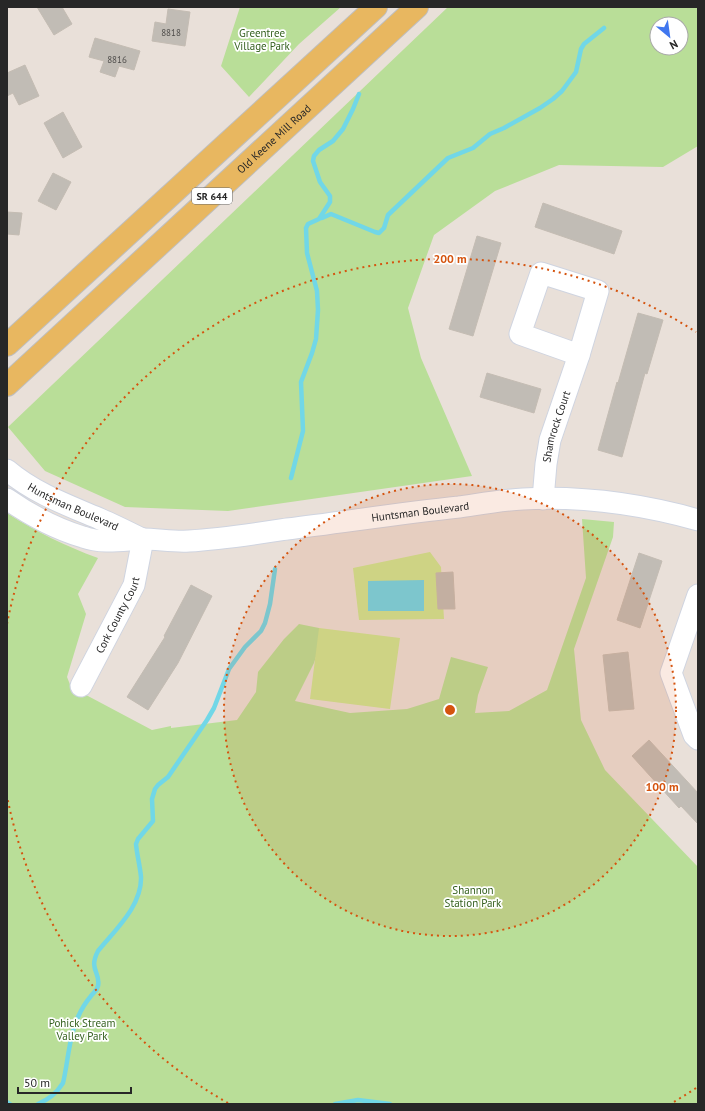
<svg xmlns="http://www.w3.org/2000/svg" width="705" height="1111" viewBox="0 0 705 1111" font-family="'PT Sans',sans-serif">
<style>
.green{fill:#b9de98;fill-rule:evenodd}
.pitch{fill:#cde594}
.water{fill:#71d7e7}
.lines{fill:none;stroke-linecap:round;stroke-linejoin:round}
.stream{stroke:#71d7e7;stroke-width:4.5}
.building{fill:#c1bcb5;stroke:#c4bcb3}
.minor-casing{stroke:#cfd4e0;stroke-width:23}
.major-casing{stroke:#bebebe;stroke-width:24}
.minor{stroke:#fff;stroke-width:21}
.major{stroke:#e8b760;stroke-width:22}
.ring{fill:none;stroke:#d5540f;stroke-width:2;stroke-dasharray:2 4}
.labels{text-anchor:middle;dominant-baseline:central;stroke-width:3.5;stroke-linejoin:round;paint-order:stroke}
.number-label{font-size:9px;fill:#4e4c4a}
.shield{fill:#fff;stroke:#686868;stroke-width:1}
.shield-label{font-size:10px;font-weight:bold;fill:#272727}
.park-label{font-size:11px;fill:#335f1d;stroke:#fff}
.street-label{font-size:11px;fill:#272727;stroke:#fff}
.centre{fill:#d5540f;stroke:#fff;stroke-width:2}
.ring-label{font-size:12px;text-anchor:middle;font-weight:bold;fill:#d5540f;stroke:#fff;stroke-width:3.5;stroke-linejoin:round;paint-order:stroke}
</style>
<rect width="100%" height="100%" fill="#e9e0d9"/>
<path class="green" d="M240,7H341L299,44L249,97L221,66Z
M448,7H698V146L663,167L559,165L495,191L434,235L408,308L421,358L472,476L228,511L125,507L45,471L8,427ZM657,24H681V48H657Z
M7,513C37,532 65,546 98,558L78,594L86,614L67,677L71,687L152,730L171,726V728L237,720L256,692L258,672L284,639L299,624L319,628L320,644L314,663L295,701L350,713L407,709L439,699L451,657L488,667L478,695L475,713L509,711L547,690L586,578L582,519L614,522L613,537L574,649L581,720L605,770L698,867V1104H7Z"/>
<path class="pitch" d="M430,552L441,567L444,619L359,620L353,568Z
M319,628L400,638L390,709L310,699Z"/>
<path class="water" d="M424,580V611H368V581Z"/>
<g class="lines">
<path class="stream" d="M322,218L331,214L375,232L379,233L384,228L388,215L448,158L473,148L490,134L504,128L540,108L553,99L562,91L576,72L581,49L584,44L604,28
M291,478L303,431L301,382L312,353L316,339L318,310L317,291L307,253L306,228L308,224L319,219L330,202V196L320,182L313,161L314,156L319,150L333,141L343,129L353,109L359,94
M7,1102L10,1104
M38,1104C49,1099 56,1094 63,1083C68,1063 69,1035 78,1017C81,1010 86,1002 91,996C93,993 97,991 98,986C101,972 88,970 98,951C115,930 142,906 141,877C140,866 137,855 136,844L138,839L153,821L152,799L155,789L158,785L168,777L207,720L214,708L229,669L245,647L261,631L265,623L270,604L275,569
M335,1104L358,1100L390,1104"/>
</g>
<path class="building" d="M37,7H62L72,24L54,35Z
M168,9L190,12L185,46L152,41L155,22L166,24Z
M95,38L140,51L134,70L119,66L115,77L100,72L104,61L89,57Z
M25,65L39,96L19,105L13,93L7,96V73Z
M63,112L82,147L63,158L44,123Z
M53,173L71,182L56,210L38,201Z
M543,203L622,231L614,254L535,227Z
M7,212L22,213L19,235L7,234Z
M477,236L501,243L473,336L449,329Z
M638,313L663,320L647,374L645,373L622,457L598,450L617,382L618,383Z
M487,373L541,389L534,413L480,397Z
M639,553L662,561L640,628L617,620Z
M453,572L455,609H438L436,573Z
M191,585L212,596L178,663L148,710L127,697L165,637L164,636Z
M628,652L634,709L609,711L603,655Z
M649,740L698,793V824L681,806L679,808L632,756Z"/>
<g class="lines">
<defs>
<g id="minor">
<path d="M541,273L598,291L579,355L520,334Z"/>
<path id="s1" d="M7,470C34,493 67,505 100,519C114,525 128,532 142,539"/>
<path id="s2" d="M7,499C30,515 56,529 83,537C103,544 122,540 142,539C158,539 173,542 189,541C222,539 254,534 287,529C344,522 402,513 459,507C480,504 502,500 523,499C582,496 641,504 698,520"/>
<path id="s3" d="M543,499L546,464L550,440L579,355"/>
<path d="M698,595L671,673L694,735L698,739"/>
<path id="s4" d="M81,686L134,585L143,539"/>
</g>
<g id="major">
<path d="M7,345L376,7"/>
<path id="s5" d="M7,385L417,7"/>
</g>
</defs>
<use href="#minor" class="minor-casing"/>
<use href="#major" class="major-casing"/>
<use href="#minor" class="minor"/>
<use href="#major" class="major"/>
</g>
<circle cx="450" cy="710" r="226" fill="#d5540f" fill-opacity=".12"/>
<g class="ring">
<circle cx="450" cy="710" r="226"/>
<path d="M696 1088A451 451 0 0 1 672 1103M228 1103A451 451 0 0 1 7 796M7 624A451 451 0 0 1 696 332"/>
</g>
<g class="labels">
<g class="number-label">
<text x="171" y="32">8818</text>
<text x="117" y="59">8816</text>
</g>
<rect class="shield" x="192" y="188" width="40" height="16" rx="3"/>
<g class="shield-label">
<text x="212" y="196">SR 644</text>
</g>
<g class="park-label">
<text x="262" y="33">Greentree<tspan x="262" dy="13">Village Park</tspan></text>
<text x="473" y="890">Shannon<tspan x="473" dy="13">Station Park</tspan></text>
<text x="82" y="1023">Pohick Stream<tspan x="82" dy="13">Valley Park</tspan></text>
</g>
<g class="street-label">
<text stroke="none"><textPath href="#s5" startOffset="363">Old Keene Mill Road</textPath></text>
<text stroke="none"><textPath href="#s3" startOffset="74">Shamrock Court</textPath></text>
<text stroke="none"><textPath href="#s1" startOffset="76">Huntsman Boulevard</textPath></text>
<text stroke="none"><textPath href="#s2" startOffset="425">Huntsman Boulevard</textPath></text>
<text stroke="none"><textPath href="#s4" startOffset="80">Cork County Court</textPath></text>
</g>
</g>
<circle cx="450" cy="710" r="6" class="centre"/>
<g class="ring-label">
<text x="450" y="263">200 m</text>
<text x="662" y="791">100 m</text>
</g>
<rect width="705" height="1111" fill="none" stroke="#272727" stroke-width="16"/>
<g transform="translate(669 36) rotate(151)"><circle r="19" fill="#ffffff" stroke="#a9a9a9"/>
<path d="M0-3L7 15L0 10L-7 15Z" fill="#4077ef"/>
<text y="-6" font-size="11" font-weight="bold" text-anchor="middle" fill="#272727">N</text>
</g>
<path d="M18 1087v6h113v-6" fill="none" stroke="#272727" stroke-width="2"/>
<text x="24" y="1087" font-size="12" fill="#272727" stroke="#ffffff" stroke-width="3" paint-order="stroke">50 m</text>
</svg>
